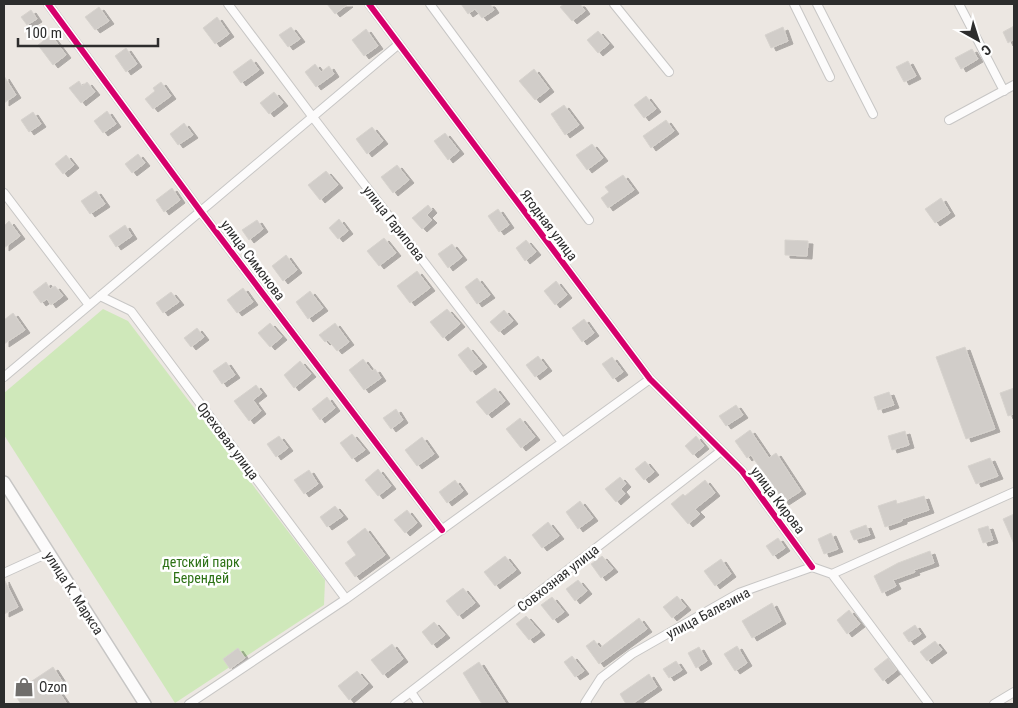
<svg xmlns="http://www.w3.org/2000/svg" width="1018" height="708" viewBox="0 0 1018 708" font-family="'Roboto Condensed',sans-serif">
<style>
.green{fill:#cfe8ba}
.building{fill:#d1cdc9;stroke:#d7d3ce;filter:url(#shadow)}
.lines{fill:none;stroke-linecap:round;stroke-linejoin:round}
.street-casing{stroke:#c7c6c5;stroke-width:10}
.secondary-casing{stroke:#c7c6c5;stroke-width:14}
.street{stroke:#fcfbfb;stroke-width:8}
.secondary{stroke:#fcfbfb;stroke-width:11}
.cycleway-casing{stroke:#fff;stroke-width:9}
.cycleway{stroke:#d6006c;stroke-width:6}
.labels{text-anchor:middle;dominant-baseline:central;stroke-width:5;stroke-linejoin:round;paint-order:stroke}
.street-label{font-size:14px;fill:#2d2d2d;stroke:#fff}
.park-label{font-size:14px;fill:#2d7216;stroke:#fff}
.poi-label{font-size:14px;fill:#2d2d2d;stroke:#fff;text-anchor:start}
</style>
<defs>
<filter id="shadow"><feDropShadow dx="5" dy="3" stdDeviation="0" flood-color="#0004"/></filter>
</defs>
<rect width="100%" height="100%" fill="#ece7e2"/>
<path class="green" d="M103,309L128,321L325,580L324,605L175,703L4,435V393Z"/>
<path class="building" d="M327,4H348L335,14Z
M461,4H490L494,10L482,18L475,9L468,14Z
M564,4H580L585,11L572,21L560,7Z
M99,7L109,21L95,30L85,17Z
M31,10L37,19L27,25L21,17Z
M217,17L229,34L215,44L203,28Z
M1014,26V39L1008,43L1003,32Z
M291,27L300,39L288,47L279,35Z
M783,27L788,41L771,48L765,35Z
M366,29L378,46L364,56L352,40Z
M598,31L609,44L598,53L587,40Z
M51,35L66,55L53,65L38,45Z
M126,48L137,64L126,72L115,56Z
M972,49L978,59L961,69L955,58Z
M251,59L259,70L241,83L233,72Z
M908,61L916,76L904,82L896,67Z
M315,64L321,72L329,66L334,74L316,87L305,72Z
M534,69L549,89L535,100L519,81Z
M4,76L16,95L4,103Z
M79,81L82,86L87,82L95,92L81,103L69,88Z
M161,82L171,96L153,109L145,99L155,91L153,88Z
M274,92L283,103L269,114L260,103Z
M646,96L656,109L644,118L634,105Z
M564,105L579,125L565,135L551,114Z
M107,111L116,124L103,133L94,121Z
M33,112L41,124L29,132L21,120Z
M666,120L674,131L651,148L643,136Z
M184,123L193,135L178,145L170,134Z
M372,127L383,141L367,154L356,139Z
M445,133L459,151L448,160L434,141Z
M592,144L603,158L587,170L576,155Z
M138,154L145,163L132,173L125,164Z
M66,155L74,165L63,174L55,164Z
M397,165L409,180L393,193L381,177Z
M326,171L338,185L320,200L308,185Z
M623,175L634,190L608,208L601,198L609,192L605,187Z
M172,188L180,200L164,212L156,200Z
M96,191L105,204L90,214L81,201Z
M941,198L950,213L935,223L925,209Z
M428,205L432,210L427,215L432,220L422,229L412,218Z
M498,209L509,225L499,232L488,216Z
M339,219L348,231L338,239L329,228Z
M257,220L263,229L249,240L242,230Z
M9,221L20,236L4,248V226Z
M125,225L132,236L116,247L109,236Z
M384,238L396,253L379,266L367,251Z
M526,240L536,252L525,261L516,248Z
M785,240L808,241L807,256L785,255Z
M452,244L462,257L448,268L438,254Z
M286,255L297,270L283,281L272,266Z
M417,271L430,288L410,303L397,286Z
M477,278L490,295L477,304L465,287Z
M556,281L567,295L555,305L544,291Z
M46,282L50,289L55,286L63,296L51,305L47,299L41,303L33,292Z
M243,288L253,302L237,313L227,300Z
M310,291L323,308L308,319L296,302Z
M171,292L179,302L163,313L156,303Z
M447,309L460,324L443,338L430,322Z
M504,310L513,321L499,332L490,322Z
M13,313L25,330L4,344V320Z
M584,319L594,333L582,342L572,328Z
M270,323L282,337L270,347L258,333Z
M335,323L349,342L337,351L328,340L325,342L319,335Z
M197,328L204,337L191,347L184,338Z
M468,347L482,364L471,372L458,355Z
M965,347L995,429L966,439L936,357Z
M538,356L547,368L535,377L526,365Z
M612,357L623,372L613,379L602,364Z
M363,359L372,371L375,369L381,378L364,390L349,370Z
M300,361L311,374L294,388L284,375Z
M226,362L235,375L222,384L213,371Z
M256,385L262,393L253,400L261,411L249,421L234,401Z
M495,388L505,401L487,415L476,402Z
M1014,388V414L1008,416L1000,393Z
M889,392L894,405L878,410L874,397Z
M327,397L335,408L320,420L312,409Z
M736,405L743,415L726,426L719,416Z
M396,409L403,420L391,429L383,418Z
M520,418L535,437L521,448L506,429Z
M750,430L769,458L776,453L801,491L784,502L751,455L747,458L735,441Z
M905,431L909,445L892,450L888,436Z
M352,434L365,450L352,459L340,443Z
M279,436L288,448L276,457L267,444Z
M696,436L704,446L693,455L685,446Z
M422,437L434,454L417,466L405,450Z
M990,458L998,476L976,484L968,466Z
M645,461L654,472L644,480L635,469Z
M378,469L391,486L378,496L365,480Z
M309,470L318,484L304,494L294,480Z
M620,477L626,484L621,489L625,494L616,502L605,489Z
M455,480L463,491L447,503L439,492Z
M705,480L715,493L695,509L700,514L688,524L671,504L683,494L685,496Z
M924,496L929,510L902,519V521L885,527L878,506L896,500L897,504Z
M580,501L593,518L578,529L566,512Z
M335,506L343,516L327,527L320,517Z
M407,510L417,523L405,533L394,520Z
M1014,514V544L1003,519Z
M548,522L559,536L542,548L532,535Z
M866,525L870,535L854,540L850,531Z
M988,526L993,540L983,543L978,529Z
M365,528L385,555L355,577L345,563L356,555L347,542Z
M831,533L838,549L824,554L818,539Z
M778,538L785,548L773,556L766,546Z
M930,551L934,563L914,570L915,572L893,580L896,586L882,593L874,576L898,563Z
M505,556L516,570L495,586L484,572Z
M602,556L613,569L601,578L591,564Z
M721,559L731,574L715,586L704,571Z
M4,579L18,607L4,614Z
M578,580L587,591L575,601L566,589Z
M463,588L475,603L458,616L446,601Z
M677,596L686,607L672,618L663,607Z
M552,597L564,612L553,620L541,605Z
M772,603L781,621L752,638L742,621Z
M849,610L860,624L847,634L837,620Z
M526,616L540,632L529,640L516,624Z
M639,618L647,629L599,664L586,646L594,640L600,648Z
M434,622L445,635L432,645L422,632Z
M915,625L921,634L909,642L903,633Z
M935,641L942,650L927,661L920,652Z
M392,644L403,659L383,675L371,660Z
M737,646L747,663L735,671L724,654Z
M699,647L707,661L696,668L688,653Z
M238,648L245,658L230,669L223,659Z
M572,656L584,671L575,677L564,662Z
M888,658L897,670L883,681L874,669Z
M676,661L682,670L669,678L663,669Z
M479,662L506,704H482L463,673Z
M53,667L62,681L55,686L67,704H21L14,693Z
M357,671L368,684L349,700L338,686Z
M649,674L657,687L632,704H626L620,694Z"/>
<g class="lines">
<defs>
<path id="street" d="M48,4L201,212L442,530
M228,4L312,116L562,442
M369,4L650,379L742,471L812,567
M430,4L589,220
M614,4L669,72
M794,4L830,77
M817,4L873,114
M959,4L1004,91
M949,120L1014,85
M4,193L89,305
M100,296L131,311L346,599
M4,377L399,44
M4,573L48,553
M832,574L929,704
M411,692L419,704
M189,704L346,599L650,379
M395,704L721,451
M587,704L585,703L601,678L632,654L739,593L812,567L832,574L1014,492
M994,704L1014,692"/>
<path id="secondary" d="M4,482L145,704"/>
</defs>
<use href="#street" class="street-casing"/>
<use href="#secondary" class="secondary-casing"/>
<use href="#street" class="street"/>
<use href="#secondary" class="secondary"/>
<defs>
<path id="cycleway" d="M48,4L201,212L442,530
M369,4L650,379L742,471L812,567"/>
</defs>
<use href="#cycleway" class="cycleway-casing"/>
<use href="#cycleway" class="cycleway"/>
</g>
<defs>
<symbol id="shop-bare" viewBox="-9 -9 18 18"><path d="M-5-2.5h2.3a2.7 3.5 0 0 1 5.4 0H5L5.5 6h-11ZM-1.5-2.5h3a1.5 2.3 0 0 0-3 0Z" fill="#706e6c" stroke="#fff" stroke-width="2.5" paint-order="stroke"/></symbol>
</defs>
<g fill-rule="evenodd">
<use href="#shop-bare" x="10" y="673" width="28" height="28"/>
</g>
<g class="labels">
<g class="street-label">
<text transform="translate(394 223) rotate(52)">улица Гарипова</text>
<text transform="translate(549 225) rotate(53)">Ягодная улица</text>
<text transform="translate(253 260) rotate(53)">улица Симонова</text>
<text transform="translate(228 441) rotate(53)">Ореховая улица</text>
<text transform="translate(778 500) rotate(53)">улица Кирова</text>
<text transform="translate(558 578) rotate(-38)">Совхозная улица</text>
<text transform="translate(74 593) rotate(57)">улица К. Маркса</text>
<text transform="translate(708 613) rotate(-28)">улица Балезина</text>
</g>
<g class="park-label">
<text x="201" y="562">детский парк<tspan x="201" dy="16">Берендей</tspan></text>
</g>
<g class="poi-label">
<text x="39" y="687">Ozon</text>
</g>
</g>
<rect width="1018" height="708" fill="none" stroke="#2d2d2d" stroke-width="10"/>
<g transform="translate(978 40) rotate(141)" stroke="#ffffff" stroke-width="4" paint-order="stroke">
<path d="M0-4L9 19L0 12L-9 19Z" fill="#2d2d2d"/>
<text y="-8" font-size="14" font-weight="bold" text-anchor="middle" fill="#2d2d2d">С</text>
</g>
<path d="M18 38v8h140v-8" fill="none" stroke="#2d2d2d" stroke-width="2.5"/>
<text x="25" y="38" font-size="15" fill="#2d2d2d" stroke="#ffffff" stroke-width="4" paint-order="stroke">100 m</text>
</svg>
